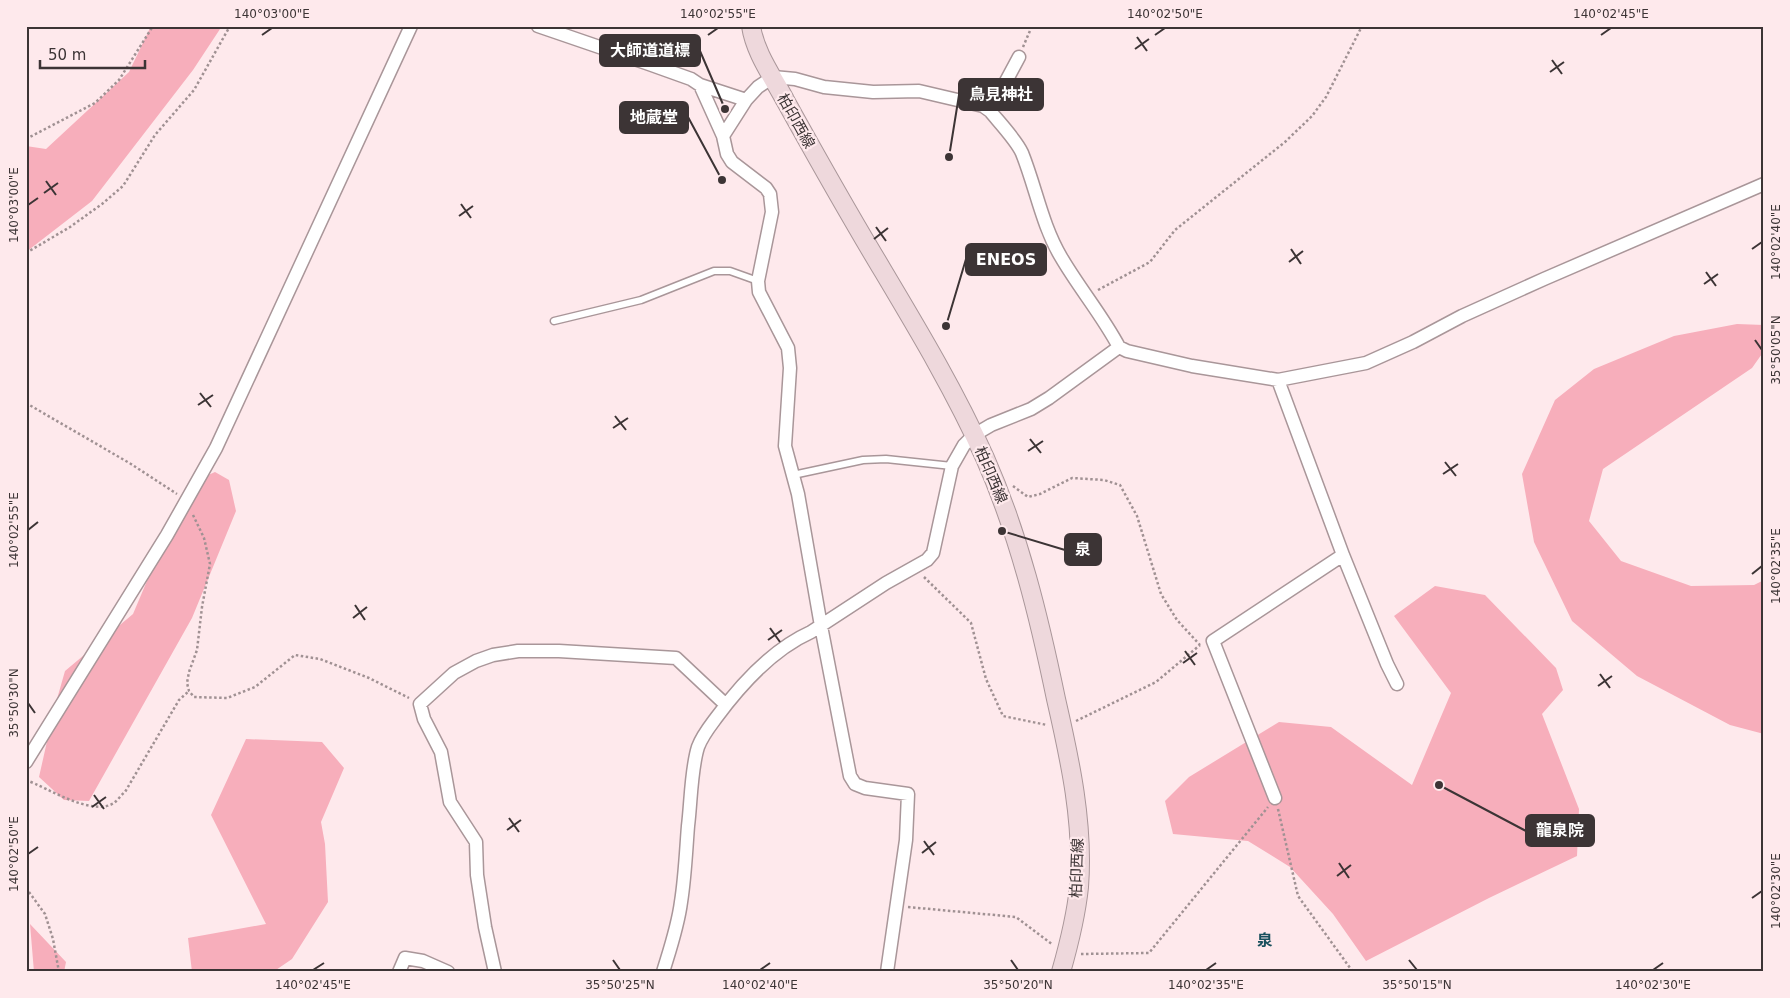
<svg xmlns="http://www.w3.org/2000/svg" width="1790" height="998" viewBox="0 0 1790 998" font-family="'DejaVu Sans','Noto Sans JP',sans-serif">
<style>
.green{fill:#f7aebb}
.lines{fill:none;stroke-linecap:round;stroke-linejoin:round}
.service-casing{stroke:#a99699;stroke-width:9}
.minor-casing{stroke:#a99699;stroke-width:15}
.secondary-casing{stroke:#a99699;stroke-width:20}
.path{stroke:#a09193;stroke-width:2.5;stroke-dasharray:2.5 2.5;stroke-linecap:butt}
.service{stroke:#fff;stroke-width:6}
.minor{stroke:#fff;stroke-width:12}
.secondary{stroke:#eed8dc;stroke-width:18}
.ticks{fill:none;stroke:#3c3435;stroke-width:2}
.labels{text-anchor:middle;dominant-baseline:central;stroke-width:4.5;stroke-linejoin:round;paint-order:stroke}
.street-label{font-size:15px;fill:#3c3435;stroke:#fee9ec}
.neighbourhood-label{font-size:16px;font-weight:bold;fill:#19505d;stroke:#fee9ec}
.leader{fill:none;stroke:#3c3435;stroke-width:2}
.callout-dot{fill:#3c3435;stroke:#fee9ec;stroke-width:2}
.callout{fill:#3c3435;stroke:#3c3435;stroke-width:2}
.callout-label{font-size:16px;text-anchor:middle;font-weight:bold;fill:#fff}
.neatline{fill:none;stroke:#3c3435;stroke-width:2}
.ticks-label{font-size:12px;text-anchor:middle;fill:#3c3435}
</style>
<rect width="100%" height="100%" fill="#fee9ec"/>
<path class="green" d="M151,26H222L193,70L92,201L26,252V146L46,149L129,72Z
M1737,324L1764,325V351L1752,368L1603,469L1589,521L1621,561L1691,586L1754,585L1764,580V734L1730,725L1637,676L1572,621L1534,542L1522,474L1555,400L1594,369L1674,336Z
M215,472L229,480L236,511L192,618L89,801L64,800L39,777L55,706L65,671L133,614L188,484Z
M1435,586L1485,595L1556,668L1563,690L1542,714L1579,809L1577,856L1489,898L1366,961L1333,914L1290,867L1248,841L1173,834L1165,801L1189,777L1279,722L1331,727L1412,785L1451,693L1394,616Z
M246,739L322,742L344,768L321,822L325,844L328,902L292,959L273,972H192L188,938L266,924L211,815Z
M30,924L66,962L64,972H34Z"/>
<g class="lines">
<defs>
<path id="service" d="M554,321L641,300L714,271H730L758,281
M793,475L863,460L886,459L952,466"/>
<path id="minor" d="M538,26L649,64L691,79L700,85L746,100
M700,85L723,136L727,154L732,162L766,188L770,194L772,212L758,281L759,292L788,348L790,368L785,446L798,494L821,626L850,776L855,784L865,788L908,794L906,840L887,972
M990,111L1019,57
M723,136L746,100L758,87L773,77L795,79L824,87L873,92L919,91L983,106L990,111C999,122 1017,141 1022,153C1036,188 1042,225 1061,257C1079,288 1102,315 1119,347
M1343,555L1387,664L1397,684
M26,762L167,535L216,448L411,26
M1275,798L1213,641L1343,555L1278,380
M399,972L405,958L423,961L448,972
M495,972L485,927L477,875L476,842L450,802L441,752L424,719L420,704L454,673L476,661L493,655L518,651H559L676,658L726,705
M663,972C670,949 678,926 681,902C685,877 686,851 688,826C691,802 691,769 698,747C702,736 710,726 716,718C741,684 773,649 811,632L886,583L927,560L933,553L952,466L964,445L974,435L991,425L1031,409L1049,398L1119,347L1127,351L1192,366L1278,380L1366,363L1413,342L1462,316L1544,279L1764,184"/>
<path id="secondary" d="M751,26C755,53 773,77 785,100C811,147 837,193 864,239C906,310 951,382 985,458C1019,535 1039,617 1056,699C1070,760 1084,824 1079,887C1076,916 1069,944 1061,972"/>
</defs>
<use href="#service" class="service-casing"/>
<use href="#minor" class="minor-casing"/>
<use href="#secondary" class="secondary-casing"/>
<path class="path" d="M1023,47L1032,26
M26,139L95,103L119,80L153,26
M26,253L70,227L102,204L123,186L155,135L194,90L230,26
M1098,290L1150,262L1175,230L1285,142L1312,116L1326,97L1362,26
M26,403L131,464L177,494
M1013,486L1028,497L1040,494L1072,478L1104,480L1120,485L1137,516L1161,594L1177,620L1200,645
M193,515L204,538L210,564L202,607L197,650L189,672L187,683L189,691L194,697L227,698L255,687L295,655L320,659L369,678L409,698
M924,577L971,623L986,679L1003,716L1047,725
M1076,721L1156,682L1200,645
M26,780C48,788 92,817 114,803C118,800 121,795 125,792L179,700L189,691
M1278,809L1298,896L1353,972
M26,888L45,914L53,939L59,972
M908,907L1016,917L1053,945
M1081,954L1149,953L1268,807"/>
<use href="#service" class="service"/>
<use href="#minor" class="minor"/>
<use href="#secondary" class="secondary"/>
</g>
<path class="ticks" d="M262,35L272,28M708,35L718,28M1155,35L1165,28M1601,35L1611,28M1137,37L1147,51M1135,49L1149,39M1552,60L1562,74M1550,72L1564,62M46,181L56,195M44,193L58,183M461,204L471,218M28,205L38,198M459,216L473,206M876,227L886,241M874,239L888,228M1291,249L1301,264M1752,249L1762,242M1289,262L1303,251M1706,272L1716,286M1704,284L1718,274M1755,340L1762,350M200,393L211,407M198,405L213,395M615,416L626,430M613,428L628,418M1030,439L1041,453M1028,451L1043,441M1445,462L1456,476M1443,474L1458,464M28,530L38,522M1752,574L1762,566M355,605L365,620M353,618L367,607M770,628L780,642M768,640L782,630M1185,651L1195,665M1183,663L1197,653M1600,674L1610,688M1598,686L1612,676M28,703L35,713M94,795L104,809M92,807L106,797M509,818L519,832M507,830L521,820M924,841L934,855M922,853L936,842M28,854L38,847M1339,863L1349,878M1337,876L1351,865M1752,898L1762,891M613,960L620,970M1011,960L1018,970M1409,960L1417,970M313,970L324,963M760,970L770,963M1206,970L1216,963M1653,970L1663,963"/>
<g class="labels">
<g class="street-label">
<text transform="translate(796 121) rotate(61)">柏印西線</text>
<text transform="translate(991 475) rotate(67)">柏印西線</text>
<text transform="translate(1077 868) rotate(-88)">柏印西線</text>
</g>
<g class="neighbourhood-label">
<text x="1265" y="940">泉</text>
</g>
</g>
<path class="leader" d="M725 109L700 51M949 157L959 95M722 180L688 117M946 326L966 259M1002 531L1065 550M1439 785L1526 831"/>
<g class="callout-dot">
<circle cx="725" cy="109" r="5"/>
<circle cx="949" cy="157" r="5"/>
<circle cx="722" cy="180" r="5"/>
<circle cx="946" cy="326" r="5"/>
<circle cx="1002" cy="531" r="5"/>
<circle cx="1439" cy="785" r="5"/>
</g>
<g class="callout">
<rect x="600" y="35" width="100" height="31" rx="5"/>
<rect x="959" y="79" width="84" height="31" rx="5"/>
<rect x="620" y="102" width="68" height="31" rx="5"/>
<rect x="966" y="244" width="80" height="31" rx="5"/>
<rect x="1065" y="534" width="36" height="31" rx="5"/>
<rect x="1526" y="815" width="68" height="31" rx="5"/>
</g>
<g class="callout-label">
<text x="650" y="56">大師道道標</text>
<text x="1001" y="100">鳥見神社</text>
<text x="654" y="123">地蔵堂</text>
<text x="1006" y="265">ENEOS</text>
<text x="1083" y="555">泉</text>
<text x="1560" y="836">龍泉院</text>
</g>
<rect width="1790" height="998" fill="none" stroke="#fee9ec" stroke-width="55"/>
<path d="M40 60v8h105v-8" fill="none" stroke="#3c3435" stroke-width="2.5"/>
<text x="48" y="60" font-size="15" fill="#3c3435" stroke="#fee9ec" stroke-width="4" paint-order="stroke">50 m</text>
<rect x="28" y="28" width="1734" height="942" class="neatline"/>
<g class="ticks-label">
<text x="272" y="18">140°03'00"E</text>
<text x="718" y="18">140°02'55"E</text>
<text x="1165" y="18">140°02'50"E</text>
<text x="1611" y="18">140°02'45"E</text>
<text transform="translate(14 205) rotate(-90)" y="4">140°03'00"E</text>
<text transform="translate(1776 242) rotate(-90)" y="4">140°02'40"E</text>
<text transform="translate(1776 350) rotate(-90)" y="4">35°50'05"N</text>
<text transform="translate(14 530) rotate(-90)" y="4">140°02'55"E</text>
<text transform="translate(1776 566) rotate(-90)" y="4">140°02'35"E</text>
<text transform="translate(14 703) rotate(-90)" y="4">35°50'30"N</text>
<text transform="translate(14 854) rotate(-90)" y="4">140°02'50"E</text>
<text transform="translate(1776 891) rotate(-90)" y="4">140°02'30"E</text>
<text x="313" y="989">140°02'45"E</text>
<text x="620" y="989">35°50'25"N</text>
<text x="760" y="989">140°02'40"E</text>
<text x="1018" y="989">35°50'20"N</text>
<text x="1206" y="989">140°02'35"E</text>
<text x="1417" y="989">35°50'15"N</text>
<text x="1653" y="989">140°02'30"E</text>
</g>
</svg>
